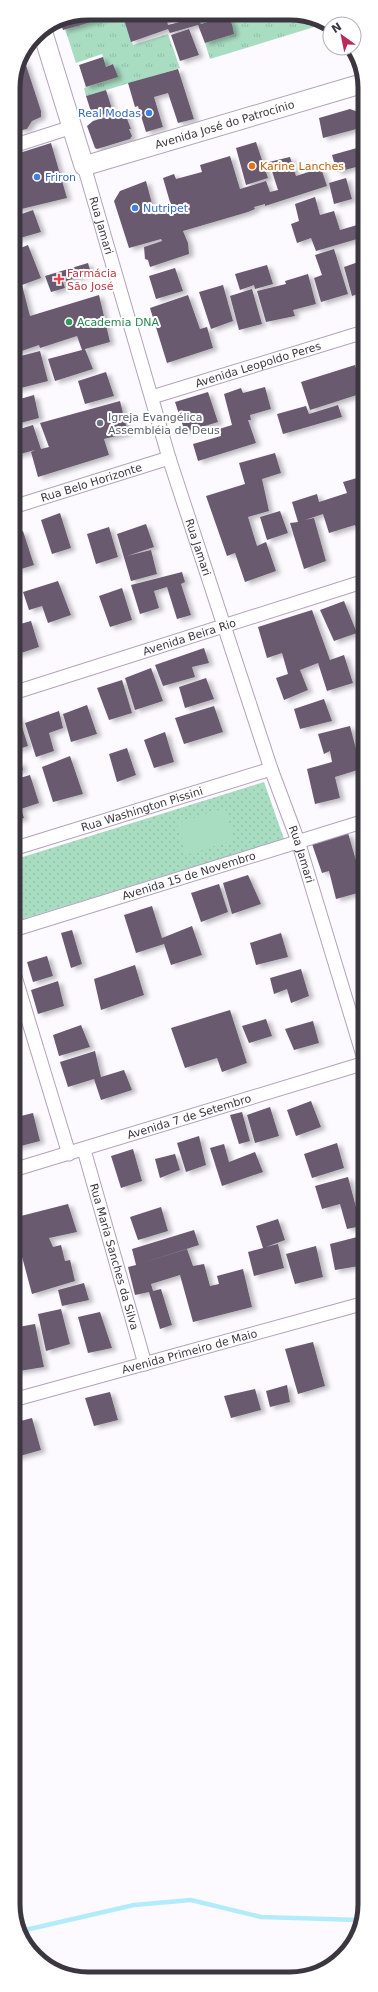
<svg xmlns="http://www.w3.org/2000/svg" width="378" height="1992" viewBox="0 0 378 1992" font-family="'DejaVu Sans',sans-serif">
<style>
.grass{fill:url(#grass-tufts)}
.park{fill:url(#park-dots)}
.pitch{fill:#a9ddc2}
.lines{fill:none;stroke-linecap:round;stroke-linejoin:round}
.stream{stroke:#b1ebfc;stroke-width:4.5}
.building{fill:#695a70;filter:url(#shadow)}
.street-casing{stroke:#b2a2ba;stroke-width:15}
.secondary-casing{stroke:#b2a2ba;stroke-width:21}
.street{stroke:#fff;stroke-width:13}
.secondary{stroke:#fff;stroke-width:19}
.shop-dot{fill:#3f7fe0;stroke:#fff;stroke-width:1.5}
.food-dot{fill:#e8710a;stroke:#fff;stroke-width:1.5}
.health-dot{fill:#e0444e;stroke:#fff;stroke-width:1.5}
.leisure-dot{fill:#2e9e5b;stroke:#fff;stroke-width:1.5}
.worship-dot{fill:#6b7280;stroke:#fff;stroke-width:1.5}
.labels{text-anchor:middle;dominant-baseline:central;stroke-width:4;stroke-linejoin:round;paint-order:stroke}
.shop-label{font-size:11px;fill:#366cbe;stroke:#fff;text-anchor:start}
.street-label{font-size:11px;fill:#3c3640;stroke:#fff}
.food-label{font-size:11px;fill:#c56008;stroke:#fff;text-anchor:start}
.health-label{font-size:11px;fill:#be3a42;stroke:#fff;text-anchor:start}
.leisure-label{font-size:11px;fill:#27864d;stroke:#fff;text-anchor:start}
.worship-label{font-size:11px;fill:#5b616d;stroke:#fff;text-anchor:start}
.rim{fill:none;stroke:#3c3640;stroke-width:5}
</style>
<defs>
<pattern id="grass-tufts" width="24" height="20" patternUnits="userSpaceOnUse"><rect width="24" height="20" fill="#a9ddc2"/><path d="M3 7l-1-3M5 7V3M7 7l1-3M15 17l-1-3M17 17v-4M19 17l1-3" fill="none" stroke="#92bea8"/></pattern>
<pattern id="park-dots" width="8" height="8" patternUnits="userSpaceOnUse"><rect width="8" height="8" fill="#a9ddc2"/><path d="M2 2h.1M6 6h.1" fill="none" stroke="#92bea8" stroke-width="1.8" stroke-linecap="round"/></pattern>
<filter id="shadow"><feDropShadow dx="4.5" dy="2.5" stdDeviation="2" flood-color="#0004"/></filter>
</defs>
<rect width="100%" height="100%" fill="#fdfaff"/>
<path class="grass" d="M122,13L133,45L168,34L180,68L86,96L84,88L117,77L113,64L106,67L102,54L76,63L65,29Z
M197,14L309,15L324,24L210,59L205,43L233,34L232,24L227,16L201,24Z"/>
<path class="park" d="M264,782L284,839L13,922V860Z"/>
<path class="pitch" d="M225,808L234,840L186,855L177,823Z"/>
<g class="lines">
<path class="stream" d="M21,1931L134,1905L191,1900L261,1917L360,1920"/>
</g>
<path class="building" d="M88,13H120V14L63,30L59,19Z
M122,13L165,14L168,25L183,21L180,14H197L201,24L227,16L232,24L234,34L205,43L198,25L170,33L168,29L131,42Z
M189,29L199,55L180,61L171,35Z
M103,57L106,67L113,64L118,77L86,87L79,65Z
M24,59L41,111V117L32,121L27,129L22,130L13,127V83Z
M178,69L194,119L178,123L168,93L154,97L163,127L146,132L138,106L135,107L128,83Z
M106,90L113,112H110L111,115L124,111L131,129H129L132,136L130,139L97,149L95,148L87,126L93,121L106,117L105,114L93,118L86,96Z
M350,109L358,112L364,127L323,138L319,118Z
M256,142L268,178L246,185L236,148Z
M51,143L67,198L13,211V155Z
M364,146V165L337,172L332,155Z
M230,156L240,189L266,181L270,192L278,190L269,162L290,157L296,176L321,168L327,186L265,206V204L254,207L255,209L248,212L183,231L188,243L189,254L150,267L148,260L145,259L144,247L162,241L161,239L129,248L114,201L120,191L146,181L155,215L172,209L163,178L174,174L176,179L202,172L200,165Z
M346,178L352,199L334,204L329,183Z
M315,197L320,215L334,211L340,230L364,223V237L316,251L311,238L297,243L291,224L299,221L295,204Z
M33,210L41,232L13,240V217Z
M28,245L41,278L22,285L13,262V251Z
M334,249L348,294L321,302L314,278L322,275L315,255Z
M364,260V292L352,296L344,267Z
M88,263L91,273L63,282L65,288L51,292L45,276Z
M267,265L273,284L255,289L254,285L240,290L235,274Z
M175,268L183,291L156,299L149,276Z
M308,274L316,304L293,310L295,316L266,322L257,291L286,284L285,281Z
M22,285L30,316L99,295L110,342L85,349L93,369L55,381L48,359L82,350L77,336L40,348L39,345L13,354V323L26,318L14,322L13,320V288Z
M223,285L233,321L211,329L199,292Z
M252,289L262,324L239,330L230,296Z
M188,295L200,329L207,327L213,348L167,363L150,308Z
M364,349V374L357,351Z
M40,351L48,381L13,390V358Z
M355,365L363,393L310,410L301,382Z
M106,372L114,396L85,404L78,381Z
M265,387L271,409L250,415L251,420H248L256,443L198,461L193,444L221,436L219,429L232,425L224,394L241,388L243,393Z
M208,392L218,422L185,432L175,402Z
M34,395L39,418L13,425V401Z
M120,401L128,433L104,439L109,455L38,477L31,452L35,450L13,456V431L33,425L41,449L49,447L40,423Z
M338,405L342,417L283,434L277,414L306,406L309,414Z
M275,453L281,473L262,479L269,511L248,517L257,546L266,542L276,571L245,582L235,553L227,556L206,496L245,484L239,463Z
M364,476L365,528L357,530L355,525L329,533L323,514L305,520L314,518L326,561L304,569L290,523L298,522L292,502L317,494L319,502L347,493L343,482Z
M280,511L288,533L267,540L260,517Z
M60,513L71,548L52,554L41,520Z
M146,524L154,547L127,556L151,550L157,574L131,581L117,534Z
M109,527L118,557L96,564L87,534Z
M23,531L34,565L18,570L13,557V534Z
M182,572L185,582L181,584L191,615L177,619L167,587L154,591L159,608L140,614L131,585Z
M58,581L71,615L48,623L42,606L29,610L23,592Z
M122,588L132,620L110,627L99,596Z
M344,601L357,633L334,641L320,610Z
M312,610L330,660L344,655L353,683L327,691L318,663L300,670L308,690L284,700L276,678L288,674L282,653L267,658L258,627Z
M31,621L39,647L15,655L13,626Z
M204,648L209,663L192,667L195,677L163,686L155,665Z
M151,668L163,701L135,710L125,678Z
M206,678L214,699L185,708L179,687Z
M122,680L132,713L109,720L97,688Z
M324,699L332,721L300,729L294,709Z
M87,705L97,734L71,742L63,714Z
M214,706L223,732L184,744L175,718Z
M59,711L63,728L49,733L54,751L36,757L25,723Z
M19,717L28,746L13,751V719Z
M350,726L356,749L365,746V781L361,769L335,777L340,798L315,804L307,769L332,762L330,751L324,754L318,734Z
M165,732L174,762L154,768L144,740Z
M127,748L136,775L117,782L109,754Z
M70,756L83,794L53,802L42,767Z
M21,762L23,770L13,773V764Z
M30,775L39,803L21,809L24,818L13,821V780Z
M348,833L365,891L336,899L329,871L322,873L312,844Z
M248,875L261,904L232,914L223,883Z
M219,884L228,912L201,922L191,893Z
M152,906L162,938L192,926L202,955L171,965L164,944L136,953L124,915Z
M72,930L82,964L71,968L61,933Z
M281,933L288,957L256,965L250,943Z
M47,956L53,976L33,982L27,962Z
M135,965L144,995L101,1010L94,979Z
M301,969L309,996L291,1003L287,989L274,994L270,978Z
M58,981L64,1006L38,1014L31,990Z
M230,1010L247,1063L222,1072L217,1058L185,1068L171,1028Z
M266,1019L272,1036L249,1043L242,1026Z
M313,1021L319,1043L294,1050L285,1029Z
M81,1025L90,1047L59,1056L53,1035Z
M95,1051L101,1077L124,1070L132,1090L101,1100L94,1079L68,1087L60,1062Z
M311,1101L321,1127L296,1136L287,1110Z
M270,1107L279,1136L255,1143L247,1115Z
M242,1112L250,1141L239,1144L230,1115Z
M33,1113L40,1141L13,1148V1118Z
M199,1136L206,1165L186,1172L177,1143Z
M337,1143L344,1168L312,1178L304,1154Z
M224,1144L229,1162L255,1152L263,1172L222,1186L210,1148Z
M133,1149L142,1181L121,1188L111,1156Z
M175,1154L180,1170L160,1178L155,1159Z
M348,1177L361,1226L347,1229L340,1204L322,1209L315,1186Z
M68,1204L77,1232L49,1238L53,1247L61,1245L65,1261L70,1260L75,1281L32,1294L21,1253L13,1255V1218Z
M161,1207L168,1231L138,1240L130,1217Z
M278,1219L285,1240L266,1247L278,1244L284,1268L254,1276L248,1252L263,1248L256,1226Z
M194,1230L199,1245L139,1264L187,1249L193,1266L204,1264L210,1286L219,1284L217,1276L243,1269L252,1307L193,1322L180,1275L151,1284L153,1291L161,1289L172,1325L160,1329L149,1292L135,1295L128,1267L136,1265L132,1249Z
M365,1235V1283H364L359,1266L335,1270L330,1244Z
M316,1246L323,1277L295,1284L286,1254Z
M84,1283L89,1300L62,1306L58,1290Z
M61,1309L70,1344L46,1351L38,1314Z
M100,1312L112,1348L88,1353L78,1317Z
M35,1324L44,1367L13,1372V1328Z
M313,1342L325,1386L298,1394L285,1349Z
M287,1385L290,1402L270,1407L266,1391Z
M255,1389L261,1410L231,1418L224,1396Z
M110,1392L118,1420L94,1426L85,1398Z
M32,1418L41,1450L13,1458V1423Z"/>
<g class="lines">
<defs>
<g id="street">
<path d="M13,146L72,127"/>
<path id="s1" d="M84,166L169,458L271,769L298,841L365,1062"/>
<path id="s2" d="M152,397L364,332"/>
<path id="s3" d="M13,507L169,458"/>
<path id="s4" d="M13,693L365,581"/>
<path id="s5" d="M13,849L271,769"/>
<path id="s6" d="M13,930L365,821"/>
<path d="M13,970L69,1154"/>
<path id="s7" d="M84,1150L145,1364"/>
<path id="s8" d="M13,1170L365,1063"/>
<path id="s9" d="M13,1400L365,1303"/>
</g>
<g id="secondary">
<path id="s10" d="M42,30L84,166L364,83"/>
</g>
</defs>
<use href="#street" class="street-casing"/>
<use href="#secondary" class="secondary-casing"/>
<use href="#street" class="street"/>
<use href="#secondary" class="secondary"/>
</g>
<g class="shop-dot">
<circle cx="149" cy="113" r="4"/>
<circle cx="37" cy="177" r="4"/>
<circle cx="135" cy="208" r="4"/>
</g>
<circle class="food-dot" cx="252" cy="166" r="4"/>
<path class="health-dot" d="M57 273h4v4h4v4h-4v4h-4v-4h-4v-4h4z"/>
<circle class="leisure-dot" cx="69" cy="322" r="4"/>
<circle class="worship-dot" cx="100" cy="423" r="4"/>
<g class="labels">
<g class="shop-label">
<text x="141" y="113" text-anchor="end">Real Modas</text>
<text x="45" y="177">Friron</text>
<text x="143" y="208">Nutripet</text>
</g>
<g class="street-label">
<text stroke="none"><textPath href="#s10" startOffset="289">Avenida José do Patrocínio</textPath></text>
<text stroke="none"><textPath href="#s1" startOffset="62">Rua Jamari</textPath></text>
<text stroke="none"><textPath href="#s2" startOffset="111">Avenida Leopoldo Peres</textPath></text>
<text stroke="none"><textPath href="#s3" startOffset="82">Rua Belo Horizonte</textPath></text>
<text stroke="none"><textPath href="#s1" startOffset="398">Rua Jamari</textPath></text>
<text stroke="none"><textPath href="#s4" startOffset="185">Avenida Beira Rio</textPath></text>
<text stroke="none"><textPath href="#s5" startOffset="135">Rua Washington Pissini</textPath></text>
<text stroke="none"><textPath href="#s1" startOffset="722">Rua Jamari</textPath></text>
<text stroke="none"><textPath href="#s6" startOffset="184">Avenida 15 de Novembro</textPath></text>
<text stroke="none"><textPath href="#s8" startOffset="184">Avenida 7 de Setembro</textPath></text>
<text stroke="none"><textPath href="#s7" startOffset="111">Rua Maria Sanches da Silva</textPath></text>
<text stroke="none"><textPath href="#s9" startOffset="183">Avenida Primeiro de Maio</textPath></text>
</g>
<g class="food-label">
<text x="260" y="166">Karine Lanches</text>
</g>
<g class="health-label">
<text x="67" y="273">Farmácia<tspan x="67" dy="13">São José</tspan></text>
</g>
<g class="leisure-label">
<text x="77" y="322">Academia DNA</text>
</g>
<g class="worship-label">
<text x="108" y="417">Igreja Evangélica<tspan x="108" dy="13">Assembléia de Deus</tspan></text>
</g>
</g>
<path d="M0 0H378V1992H0ZM88 20H290A68 68 0 0 1 358 88V1904A68 68 0 0 1 290 1972H88A68 68 0 0 1 20 1904V88A68 68 0 0 1 88 20Z" fill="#fff" fill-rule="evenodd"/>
<path class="rim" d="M88 20H290A68 68 0 0 1 358 88V1904A68 68 0 0 1 290 1972H88A68 68 0 0 1 20 1904V88A68 68 0 0 1 88 20Z"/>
<g transform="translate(342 36) rotate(327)"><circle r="19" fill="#ffffff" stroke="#b1afb3"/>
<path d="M0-3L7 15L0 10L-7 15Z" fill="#b92a59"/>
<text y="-6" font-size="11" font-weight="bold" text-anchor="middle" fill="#3c3640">N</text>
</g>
</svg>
